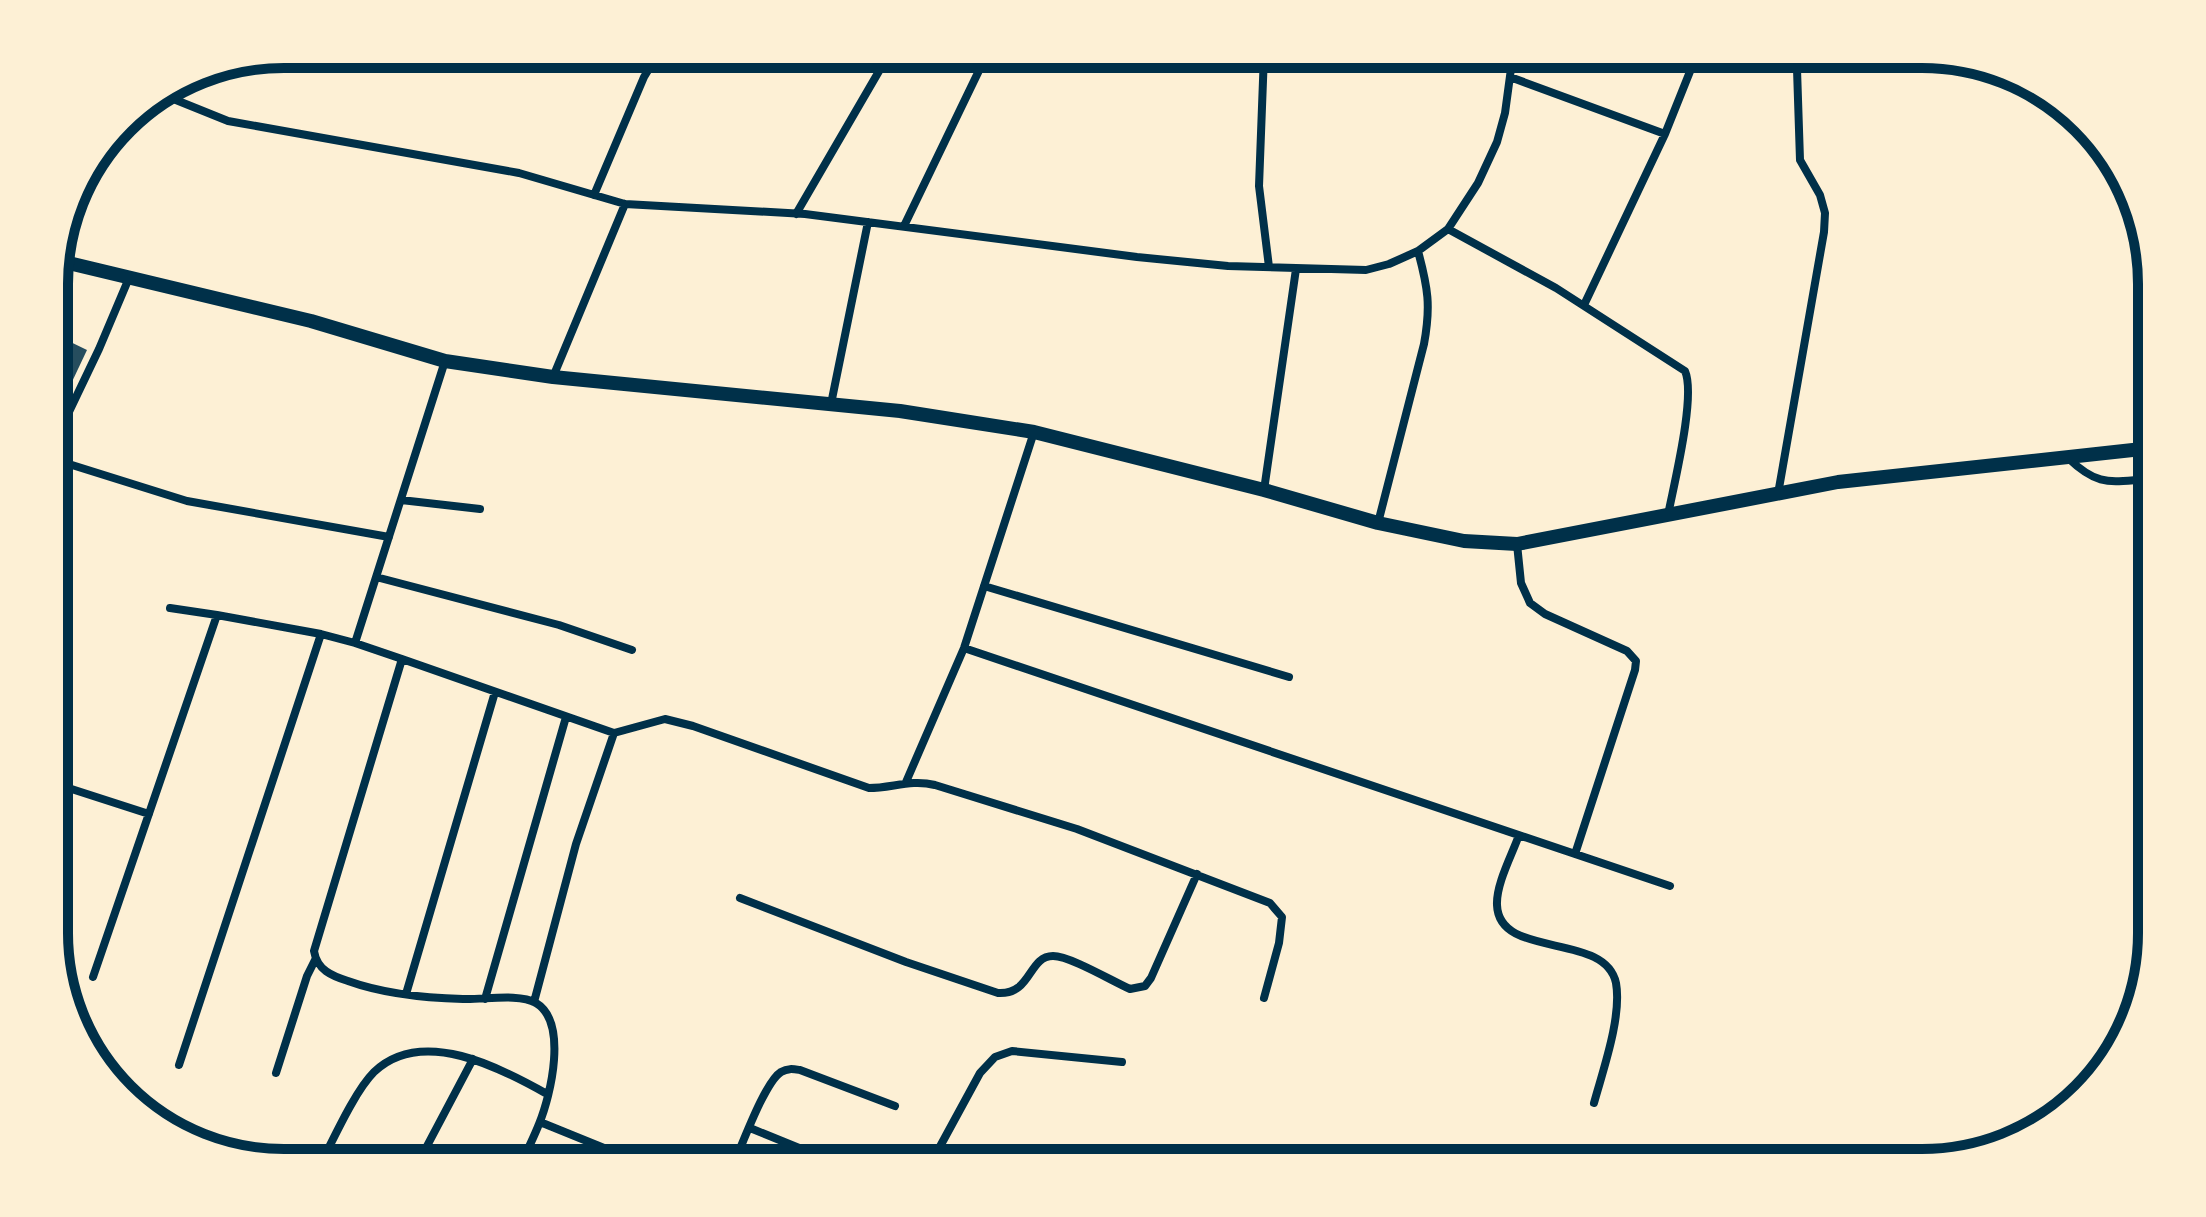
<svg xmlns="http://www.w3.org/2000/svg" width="2206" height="1217" viewBox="0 0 2206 1217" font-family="'Alegreya Sans',sans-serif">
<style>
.building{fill:#264d5e}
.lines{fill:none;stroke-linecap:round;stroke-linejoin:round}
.minor{stroke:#003049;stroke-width:8}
.primary{stroke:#003049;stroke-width:14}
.rim{fill:none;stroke:#003049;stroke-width:10}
</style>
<rect width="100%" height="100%" fill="#fdf0d5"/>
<path class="building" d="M56,335L87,350L70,386L56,379Z"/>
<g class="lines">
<path class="minor" d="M1264,54L1259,186L1269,267
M1510,77L1665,134
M161,94L228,121L519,173L625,204L805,214L1137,257L1228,266L1366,270L1389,264L1418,251L1448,229L1478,183L1497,142L1505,113L1513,54
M594,195L644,77L658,54
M796,214L889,54
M904,226L987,54
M1448,229L1556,288L1685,371C1696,396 1674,484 1668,515
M1584,305L1665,134L1697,54
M445,361L355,643L402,659L314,951C317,970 332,976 348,981C384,994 425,998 463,999C483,1000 519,993 536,1003C568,1022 551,1095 539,1124C534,1137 527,1150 522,1163
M553,377L625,204
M831,404L868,222
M56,439L99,349L129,278
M2068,458C2099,488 2111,481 2151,479
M56,460L187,501L389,537
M1264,490L1296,269
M1778,494L1824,232L1825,213L1820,195L1800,160L1797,69L1799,54
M401,500L480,509
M1378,523L1424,344C1431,306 1428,288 1418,251
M1517,544L1521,583L1530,603L1545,614L1627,651L1636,661L1635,670L1575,854
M376,577L559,625L632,650
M984,586L1289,677
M170,608L217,615
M964,648L1670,886
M402,659L614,733L665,719L693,726L869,788C892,788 911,779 935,785L1077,829L1270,903L1282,917L1279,943L1264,998
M906,782L964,648L1034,432
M56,784L149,814
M1519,835C1512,855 1496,884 1497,905C1499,960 1605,931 1616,983C1622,1017 1603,1070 1594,1103
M740,898L906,962L998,993C1032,995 1028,956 1053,956C1070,956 1112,981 1130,989L1145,986L1151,978L1197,874
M93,977L217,615L321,634L355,643
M406,994L495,692
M485,999L566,717
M534,1002L576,844L614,733
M179,1065L321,634
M276,1073L307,976L315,960
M540,1122L641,1163
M750,1128L836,1163
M321,1163C334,1138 355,1091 374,1072C422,1026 501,1068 547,1094
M418,1163L473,1059
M734,1163C743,1143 765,1082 781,1072C788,1068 793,1069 800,1070L895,1106
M931,1163L980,1073L995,1057L1012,1051L1122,1062"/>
<path class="primary" d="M56,260L311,321L445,361L553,377L900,411L1034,432L1264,490L1378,523L1464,541L1517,544L1838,482L2151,448"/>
</g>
<path d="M0 0H2206V1217H0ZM284 68H1922A216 216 0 0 1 2138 284V933A216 216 0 0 1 1922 1149H284A216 216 0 0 1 68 933V284A216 216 0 0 1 284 68Z" fill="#fdf0d5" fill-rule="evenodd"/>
<path class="rim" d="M284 68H1922A216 216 0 0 1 2138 284V933A216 216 0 0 1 1922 1149H284A216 216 0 0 1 68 933V284A216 216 0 0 1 284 68Z"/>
</svg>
